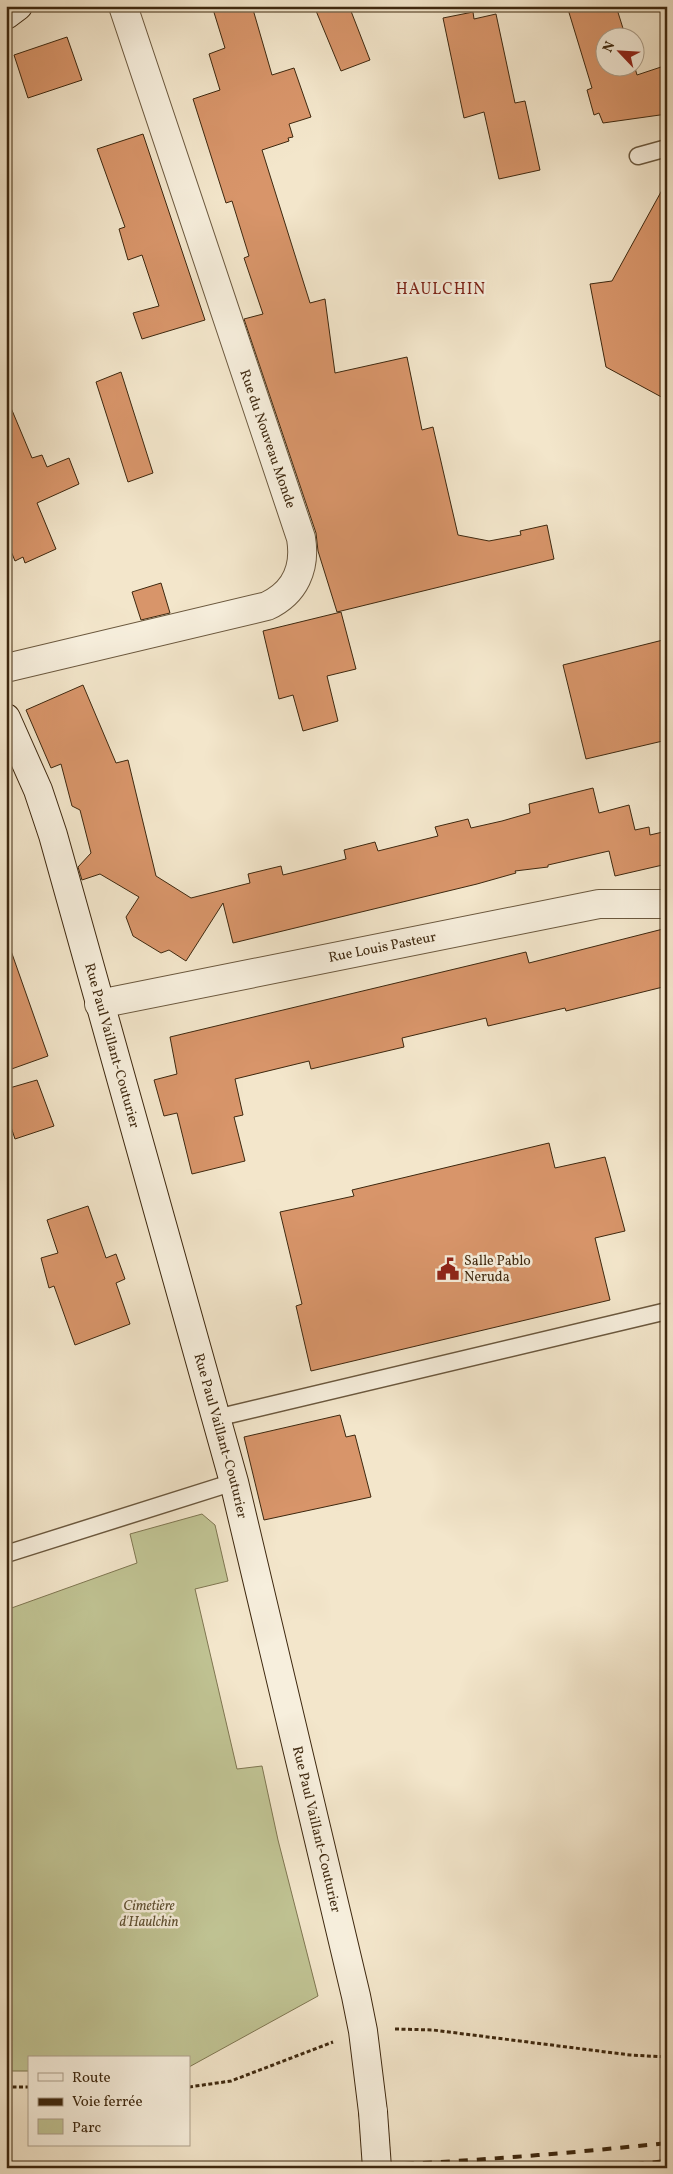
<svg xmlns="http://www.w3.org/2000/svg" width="673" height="2174" viewBox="0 0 673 2174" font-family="Vollkorn,serif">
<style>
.green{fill:#c0c393;stroke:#7f7651}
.building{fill:#d8956a;stroke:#3e280f}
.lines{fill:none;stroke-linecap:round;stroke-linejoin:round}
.lane-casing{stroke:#6b583e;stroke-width:19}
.street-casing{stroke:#6b583e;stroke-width:30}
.secondary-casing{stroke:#3e280f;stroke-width:30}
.path{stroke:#3e280f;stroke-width:3;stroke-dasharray:4 2.5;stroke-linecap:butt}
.lane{stroke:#f7efdd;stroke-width:16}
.street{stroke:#f7efdd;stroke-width:28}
.secondary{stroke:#f7efdd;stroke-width:28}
.rail{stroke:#3e280f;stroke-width:4;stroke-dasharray:9 9;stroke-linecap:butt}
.secondary-bridge-casing{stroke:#3e280f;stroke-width:30;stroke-linecap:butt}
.secondary-bridge{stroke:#f7efdd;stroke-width:28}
.labels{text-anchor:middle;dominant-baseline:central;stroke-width:5;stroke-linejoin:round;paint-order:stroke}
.street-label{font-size:14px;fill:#3e280f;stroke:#f7efdd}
.poi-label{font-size:14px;fill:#3e280f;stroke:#f7efdd;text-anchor:start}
.park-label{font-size:14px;font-style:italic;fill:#5e4f30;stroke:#f7efdd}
.quarter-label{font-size:16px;letter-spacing:1px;fill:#7a1f14;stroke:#f7efdd}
</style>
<rect width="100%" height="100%" fill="#f3e6cb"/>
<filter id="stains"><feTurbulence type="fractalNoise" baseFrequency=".004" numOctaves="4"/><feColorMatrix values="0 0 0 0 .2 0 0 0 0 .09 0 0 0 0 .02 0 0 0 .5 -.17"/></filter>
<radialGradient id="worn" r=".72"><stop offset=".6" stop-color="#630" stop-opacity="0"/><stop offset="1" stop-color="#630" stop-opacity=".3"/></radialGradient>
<path class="green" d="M202,1514L215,1525L228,1581L195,1589L237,1769L262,1766L278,1840L318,1996L189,2067V2058H29V2071H6V1610L137,1563L130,1534Z"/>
<path class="building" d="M212,6H252L272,75L294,68L311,117L289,124L293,137L288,138L289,141L262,150L310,303L325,299L335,373L407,357L422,430L433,427L458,535L489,541L521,535L520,531L547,525L554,559L337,612L318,551L316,533L244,319L263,314L244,258L249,256L232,201L226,203L193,99L220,90L209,54L225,48Z
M314,6H349L370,60L341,71Z
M567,6H616L626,38H606V68H635L637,75L667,65V114L603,123L599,113L594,115L587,90L592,88Z
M473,12L474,19L496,14L515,103L525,101L540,170L499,179L484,112L464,118L443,18Z
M67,37L82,80L28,98L14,55Z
M143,134L205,320L142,339L133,313L159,306L142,255L128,260L119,229L125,227L97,149Z
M667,181V400L606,367L590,284L612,281Z
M121,372L153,473L128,482L96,382Z
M6,396L32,458L42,455L47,467L69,458L79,484L37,503L56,549L25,563L23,557L15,561L6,539Z
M161,583L170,613L141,620L132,592Z
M341,612L356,669L327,676L338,721L303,731L293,695L279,699L263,631Z
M667,639V740L586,759L563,665Z
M83,685L116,763L128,760L156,876L191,898L250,883L248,874L281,866L283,875L315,867L346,859L344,850L375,842L378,851L438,836L435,827L468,819L471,828L502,821L530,813L529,804L593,788L599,813L629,805L635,830L649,827L650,835L667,831V864L615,876L609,851L548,865V867L515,871L516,873L477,884L233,943L223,903L186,961L169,950L161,953L133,936L126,917L139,897L100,874L82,880L78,867L91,853L80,810L72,806L61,764L51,768L26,710Z
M667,928V986L566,1011L565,1008L488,1026L486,1018L402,1038L404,1047L311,1069L309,1061L235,1079L243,1115L234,1117L245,1161L192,1174L177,1113L164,1116L154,1080L177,1074L170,1037L526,952L529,963Z
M10,948L48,1056L6,1071V949Z
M37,1080L54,1126L15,1139L6,1112V1089Z
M549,1143L555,1168L605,1157L625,1231L595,1238L610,1300L311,1371L296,1306L302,1304L280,1212L354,1196L352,1190Z
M88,1206L106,1258L116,1254L125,1279L116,1283L130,1324L75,1345L54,1286L49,1288L41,1258L58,1253L47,1220Z
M340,1415L346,1437L355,1435L371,1497L264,1520L244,1437Z"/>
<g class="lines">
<defs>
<path id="lane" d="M638,156L667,148
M216,1418L667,1311
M6,1554L234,1482"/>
<g id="street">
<path d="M6,668L267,606C295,593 306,568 301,538L123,6"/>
<path id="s1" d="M99,1004L599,904H667"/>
</g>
<g id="secondary">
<path d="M6,15L18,6"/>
<path id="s2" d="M6,718L38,790L53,835L234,1482L356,1996L363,2031L373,2112"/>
</g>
</defs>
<use href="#lane" class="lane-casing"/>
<use href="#street" class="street-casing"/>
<use href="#secondary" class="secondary-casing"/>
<path class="path" d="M395,2029L433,2030L630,2055L667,2057
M6,2087H29
M189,2087L231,2081L333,2042"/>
<use href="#lane" class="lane"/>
<use href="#street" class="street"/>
<use href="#secondary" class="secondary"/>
<path class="rail" d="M297,2168C421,2165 544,2156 667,2143
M599,2168L667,2161"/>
<defs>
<path id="secondary-bridge" d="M373,2112L377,2168"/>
</defs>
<use href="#secondary-bridge" class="secondary-bridge-casing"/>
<use href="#secondary-bridge" class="secondary-bridge"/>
</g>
<defs>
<symbol id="civic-bare" viewBox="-9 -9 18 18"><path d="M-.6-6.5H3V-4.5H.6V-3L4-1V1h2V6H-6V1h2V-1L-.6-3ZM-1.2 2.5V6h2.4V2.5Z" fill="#8f2418" stroke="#f7efdd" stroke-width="2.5" paint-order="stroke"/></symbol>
</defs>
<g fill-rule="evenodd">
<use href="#civic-bare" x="432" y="1253" width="32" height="32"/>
</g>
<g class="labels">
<g class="street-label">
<text transform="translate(267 439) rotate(71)">Rue du Nouveau Monde</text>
<text stroke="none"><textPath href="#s1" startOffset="289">Rue Louis Pasteur</textPath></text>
<text stroke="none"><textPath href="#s2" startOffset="345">Rue Paul Vaillant-Couturier</textPath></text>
<text stroke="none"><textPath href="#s2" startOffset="750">Rue Paul Vaillant-Couturier</textPath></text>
<text stroke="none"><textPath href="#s2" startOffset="1155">Rue Paul Vaillant-Couturier</textPath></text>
</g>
<g class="poi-label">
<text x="464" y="1261">Salle Pablo<tspan x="464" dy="16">Neruda</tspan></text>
</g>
<g class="park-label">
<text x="149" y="1906">Cimetière<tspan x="149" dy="16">d'Haulchin</tspan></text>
</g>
<g class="quarter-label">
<text x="441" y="290">HAULCHIN</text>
</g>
</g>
<rect width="673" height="2174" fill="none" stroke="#f3e6cb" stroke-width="25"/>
<rect x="8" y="8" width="658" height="2159" fill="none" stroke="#3e280f" stroke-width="2.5"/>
<rect x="12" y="12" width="648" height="2149" fill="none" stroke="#3e280f"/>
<rect x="28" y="2056" width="162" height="90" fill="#f7efdd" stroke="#ad9f8b"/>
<rect x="38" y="2073" width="25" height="8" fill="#f7efdd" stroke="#ad9f8b"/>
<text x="72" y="2082" font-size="15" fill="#3e280f">Route</text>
<rect x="38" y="2098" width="25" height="8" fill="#3e280f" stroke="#ad9f8b"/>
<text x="72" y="2106" font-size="15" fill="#3e280f">Voie ferrée</text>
<rect x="38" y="2119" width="25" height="15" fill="#c0c393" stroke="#ad9f8b"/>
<text x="72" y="2132" font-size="15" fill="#3e280f">Parc</text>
<g transform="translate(620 52) rotate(295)"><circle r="24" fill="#f7efdd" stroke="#ad9f8b"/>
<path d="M0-4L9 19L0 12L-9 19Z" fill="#8f2418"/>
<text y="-8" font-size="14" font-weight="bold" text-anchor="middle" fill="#3e280f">N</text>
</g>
<rect width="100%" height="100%" filter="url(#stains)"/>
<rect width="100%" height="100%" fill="url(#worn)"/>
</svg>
